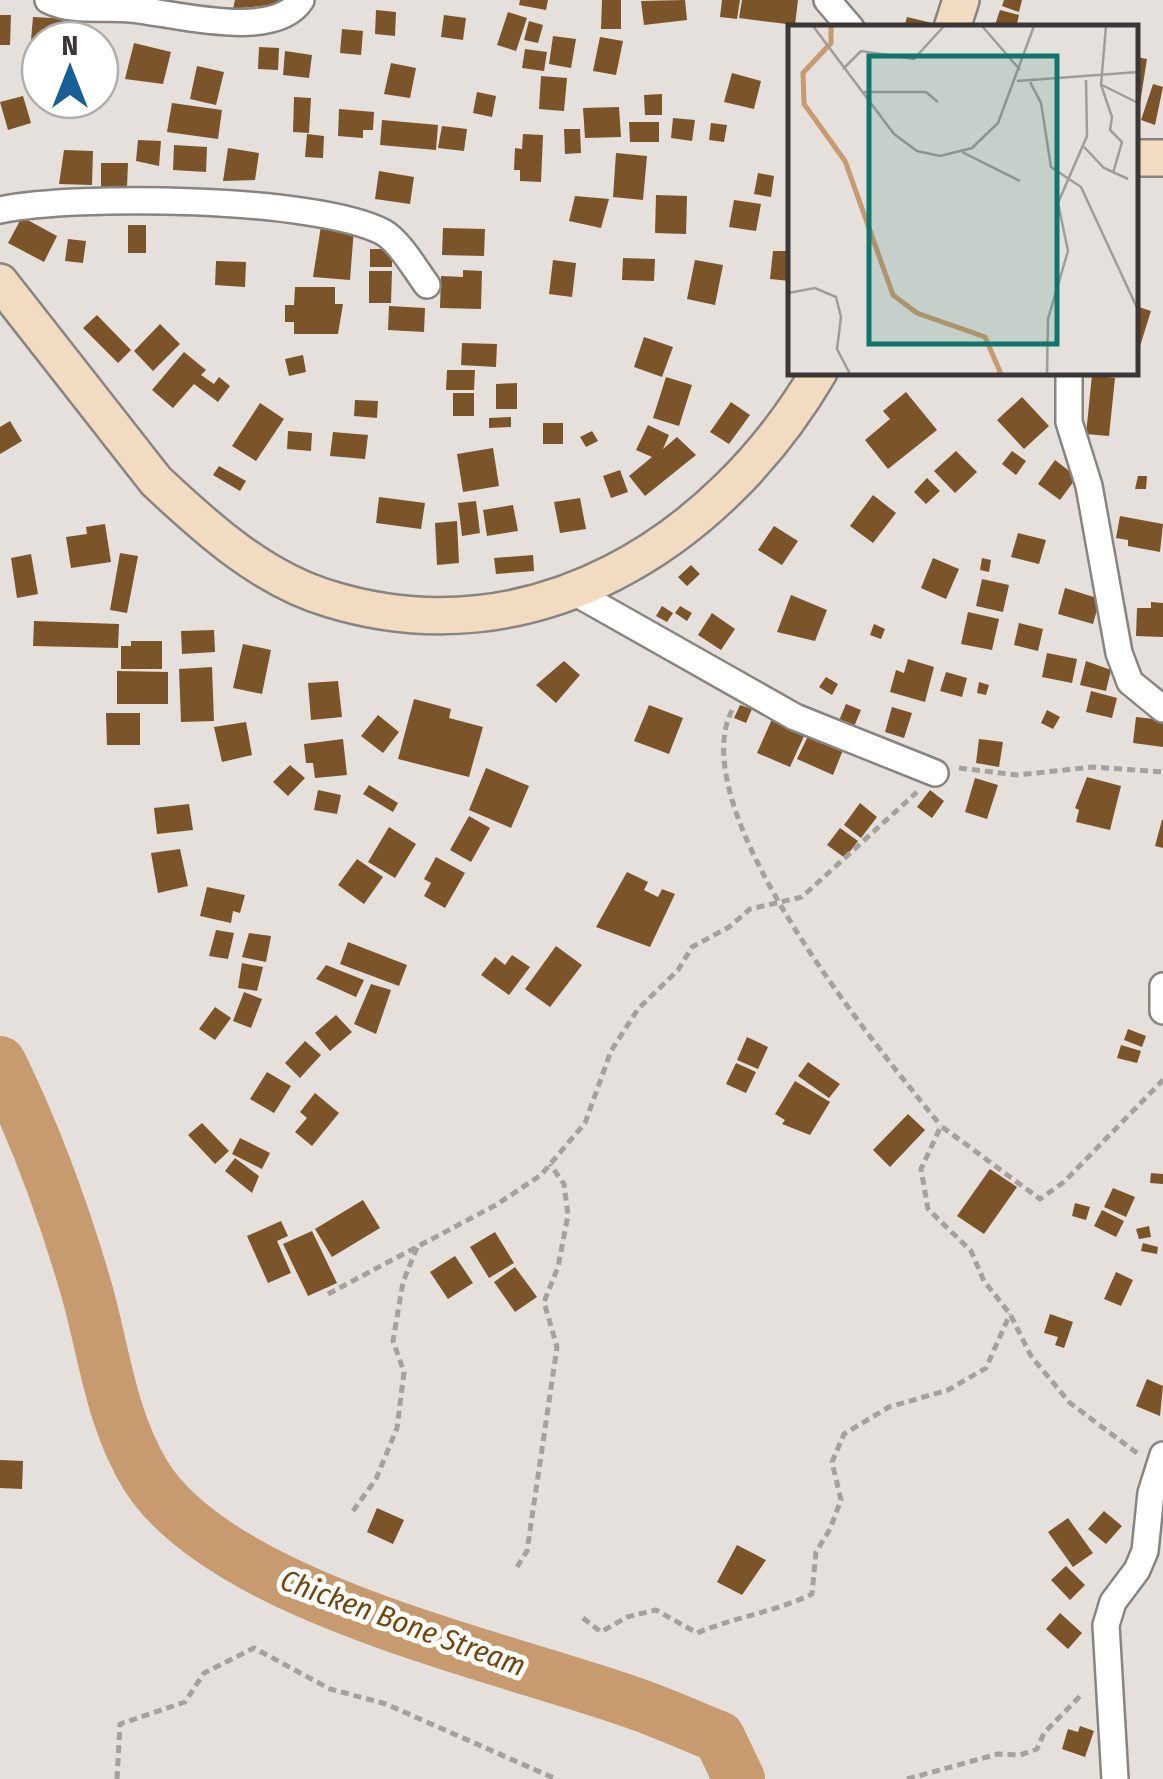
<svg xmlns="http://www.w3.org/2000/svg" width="1163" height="1779" viewBox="0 0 1163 1779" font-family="'Fira Sans Condensed',sans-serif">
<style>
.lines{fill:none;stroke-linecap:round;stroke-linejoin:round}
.river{stroke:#c79b6f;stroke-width:52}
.building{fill:#7c5429}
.street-casing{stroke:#898480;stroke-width:30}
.secondary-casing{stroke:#898480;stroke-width:40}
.path{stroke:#a5a19d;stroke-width:5;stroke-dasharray:8 5;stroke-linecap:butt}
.street{stroke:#fff;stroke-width:25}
.secondary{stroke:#f1dbc1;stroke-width:35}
.labels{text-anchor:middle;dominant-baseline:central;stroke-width:10;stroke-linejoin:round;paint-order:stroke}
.water-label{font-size:30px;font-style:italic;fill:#714613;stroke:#fff}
.inset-river{fill:none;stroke:#c79b6f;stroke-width:5}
.inset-road{fill:none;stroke:#a19c99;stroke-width:2.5}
.view{fill:#0f766e;fill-opacity:0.15;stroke:#0f766e;stroke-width:5}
.inset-edge{fill:none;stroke:#3a3736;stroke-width:5}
</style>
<rect width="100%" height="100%" fill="#e5e0db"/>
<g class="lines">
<path class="river" d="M0,1062C34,1131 62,1207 84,1281C104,1347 109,1416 146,1476C222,1597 502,1656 634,1703C663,1713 691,1726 719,1737L739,1779"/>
</g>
<path class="building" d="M235,0H279V4L233,9Z
M520,0H548L546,10L519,5Z
M602,0H621V29H601Z
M685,0L687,20L644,25L641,1Z
M722,0H740L737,19L720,17Z
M742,0H798L795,25L739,18Z
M1004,0H1022L1019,12L1002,6Z
M376,10L396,12L395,36L375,34Z
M1000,10L1019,15L1016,28H994Z
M508,12L527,18L516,51L497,45Z
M0,15H11L10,45H0Z
M444,15L466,18L463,40L441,37Z
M33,17L68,19L67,40H31Z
M907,17L932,23L931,28H904Z
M529,21L543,25L538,43L524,40Z
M342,29L363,31L361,55L340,53Z
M553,36L576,39L571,68L549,64Z
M600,37L623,41L616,75L593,71Z
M134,43L171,52L163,84L125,79Z
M259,47L279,48L278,70L258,69Z
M525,49L547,52L544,71L522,68Z
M285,51L312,55L309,78L283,75Z
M1136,57L1147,59L1138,116H1136Z
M391,63L416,68L410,98L384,94Z
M197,66L224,72L216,105L190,99Z
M732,73L761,81L754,109L724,102Z
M541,76L567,78L564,111L539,109Z
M1153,84L1163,87L1155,125L1141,120Z
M477,92L496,96L492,117L473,113Z
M662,94V115H645L644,95Z
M23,96L31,123L8,130L0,102Z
M294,97L311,98L309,133L293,132Z
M172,103L222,110L218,139L167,132Z
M619,107L621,137L585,138L583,108Z
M339,109L374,112L373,130H363V138L338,136Z
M673,118L695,120L692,141L671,138Z
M382,120L438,125L436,150L380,145Z
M629,122H659V142H630Z
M711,123L727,125L724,142L709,140Z
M442,126L467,129L464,151L438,148Z
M564,129H580L581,153L565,154Z
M307,134L324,136L323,158L305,157Z
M523,134L543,135L541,182L520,181V170H514L515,148L522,149Z
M138,140L161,141L159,166L136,161Z
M174,145L207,147L206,172L173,170Z
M228,148L259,153L255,180L223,181Z
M64,150L93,151L92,185L59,184Z
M616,153L647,156L643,200L613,197Z
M101,163H128L127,187H101Z
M379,171L414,177L410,204L375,199Z
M758,173L774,176L771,197L754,194Z
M656,195L687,196L686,234L655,233Z
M575,196L609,199L601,228L569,221Z
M734,200L761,204L756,231L729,227Z
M22,217L57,236L44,262L8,243Z
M128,225H146V253H128Z
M321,226L354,228L350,280L313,277Z
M443,228L485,229L484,256L442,255Z
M68,239L86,241L83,263L65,261Z
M370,249H392V267H370Z
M773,251H790V281L770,279Z
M623,258L655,259L654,281L622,280Z
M553,260L576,263L572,297L549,294Z
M695,260L723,265L715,305L687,299Z
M216,261L246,262L245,287L215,285Z
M463,270L482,271L481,309L440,308L441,276L463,277Z
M369,271H392L391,303H369Z
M295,287H335V304H343L338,334H294V322H285V305H294Z
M389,306L425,308L424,332L388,330Z
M1136,306L1151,311L1140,346L1136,345Z
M97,315L131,350L118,363L83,328Z
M160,324L180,344L153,371L134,351Z
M644,337L673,347L662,377L634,367Z
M462,343L497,344L496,367L461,365Z
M184,352L206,370L201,375L214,384L219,377L230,386L218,402L194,384L173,408L152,390Z
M303,355L306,372L289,376L285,359Z
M447,370H475L474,390H446Z
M1092,375L1115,378L1109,436L1086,434Z
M666,377L692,385L679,426L653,418Z
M517,383V409H496V384Z
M906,392L937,430L888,469L865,440L890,419L883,411Z
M453,393H474V416H453Z
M1022,397L1049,426L1024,449L997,420Z
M355,400L378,401L377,418L354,416Z
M731,402L750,415L729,444L710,432Z
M260,403L284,419L256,461L232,446Z
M511,417V427L489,428V418Z
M10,421L22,441L0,454V427Z
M543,423H563V444H543Z
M648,425L669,435L663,449L677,437L696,455L645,496L629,476L652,457L636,450Z
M288,431L312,433L311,451L287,449Z
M592,431L598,441L586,447L580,437Z
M333,432L368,435L365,459L330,456Z
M493,448L499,486L463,492L457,454Z
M956,451L977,472L955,493L934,471Z
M1012,451L1026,461L1016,475L1002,464Z
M1055,460L1077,477L1060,500L1038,484Z
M219,466L246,481L240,491L213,475Z
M620,470L628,492L611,498L603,476Z
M1138,476H1147L1146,489H1135Z
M927,478L940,491L926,504L914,492Z
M873,495L896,513L873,543L850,526Z
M379,497L425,503L421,529L376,523Z
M580,498L586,529L560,533L554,502Z
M476,501L480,533L462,536L458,503Z
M513,505L518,531L487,536L483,510Z
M1120,516L1163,524L1160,552L1128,546V540L1116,538Z
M457,521L459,563L437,565L435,523Z
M105,524L111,562L71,568L66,537L87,534L86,527Z
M774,526L798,541L782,565L758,550Z
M1018,533L1046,540L1039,564L1011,557Z
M120,553L138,556L127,613L110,610Z
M31,554L38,594L17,598L11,558Z
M533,555L534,571L496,574L494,558Z
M933,558L959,569L946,599L921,588Z
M982,558L991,560L989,572L980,570Z
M691,565L700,574L687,586L678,577Z
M982,579L1009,585L1003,612L976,606Z
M1065,588L1100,599L1093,624L1058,614Z
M791,595L827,610L815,641L777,632Z
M1151,602L1163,603V637L1136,636L1137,608H1151Z
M662,606L673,613L667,622L656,616Z
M680,606L692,613L687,621L675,613Z
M968,612L999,619L992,650L961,644Z
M712,613L735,629L721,650L698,635Z
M34,621L119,624L118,648L33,646Z
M1019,623L1043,629L1038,651L1014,645Z
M874,624L885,629L881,639L870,635Z
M214,630L215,652L182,654L181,631Z
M131,641H162V669H121V646H131Z
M243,644L271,650L262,694L233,688Z
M1047,653L1077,659L1072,683L1042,677Z
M908,659L934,667L925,702L890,692L896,670L904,673Z
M564,661L580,675L556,703L536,685Z
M1086,661L1111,670L1106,691L1080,685Z
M212,667L214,721L181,722L179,669Z
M117,671L168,672V704H117Z
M946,672L967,678L962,697L940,691Z
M826,677L838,684L832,695L819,687Z
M338,681L342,717L311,720L308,683Z
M979,682L989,685L986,695L977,693Z
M1091,691L1117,698L1112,718L1086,712Z
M414,699L451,709L449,718L483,727L469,777L398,759Z
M846,704L861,710L853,729L838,723Z
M649,705L683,718L669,754L634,741Z
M740,705L752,709L746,723L734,718Z
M892,707L912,713L904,738L885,732Z
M1047,710L1060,717L1053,729L1041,723Z
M106,713H140V745H107Z
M378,715L399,732L383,753L361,736Z
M1136,717L1163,720V747L1133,743Z
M772,719L805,734L790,767L757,753Z
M246,722L252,755L222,762L214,727Z
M809,734L843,750L833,775L797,759Z
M343,739L347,775L315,778L313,763H306L304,744Z
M979,739L1003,742L999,767L976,763Z
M290,765L305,778L288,796L273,782Z
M486,768L529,786L511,828L469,810Z
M1087,777L1121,786L1110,830L1076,822L1079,810L1075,808Z
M975,778L998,785L987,819L965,812Z
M369,785L398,803L393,812L363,794Z
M318,790L341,795L337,814L314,810Z
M930,790L944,801L932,818L917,807Z
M860,803L877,817L861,838L844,825Z
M189,804L193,830L157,834L154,808Z
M469,816L490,828L471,862L450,850Z
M1162,820H1163V848L1155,846Z
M389,827L416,844L395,878L368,862Z
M840,828L858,841L845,858L827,845Z
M180,849L188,886L158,893L151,853Z
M436,857L465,873L445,908L424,896L431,883L424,879Z
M357,859L383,877L364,904L338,885Z
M627,872L648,882L644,890L658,897L662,889L675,894L650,947L596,927Z
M207,887L245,895L240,913L233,911L231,923L200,916Z
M216,930L234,933L228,959L209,956Z
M249,933L271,936L266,962L242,957Z
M348,942L407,965L399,986L340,964Z
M556,946L582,965L550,1007L525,989Z
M512,955L530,967L509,995L481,975L495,957L505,965Z
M242,963L263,967L257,991L238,988Z
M326,965L364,980L356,997L316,979Z
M371,984L391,990L376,1034L354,1024Z
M244,992L262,999L251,1028L233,1021Z
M215,1007L231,1018L215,1040L199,1029Z
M336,1015L352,1032L330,1051L315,1033Z
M1128,1029L1146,1036L1142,1047L1124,1040Z
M747,1037L768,1047L758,1069L737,1060Z
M305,1041L321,1055L300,1078L285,1063Z
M1121,1045L1141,1051L1137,1063L1117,1058Z
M808,1062L840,1084L829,1098L798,1076Z
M736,1063L756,1072L746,1093L726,1084Z
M267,1072L291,1086L274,1113L250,1099Z
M795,1081L830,1102L810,1135L782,1124L785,1120L775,1114Z
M315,1093L339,1113L312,1146L295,1132L307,1118L300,1112Z
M908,1114L925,1130L890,1167L873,1150Z
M202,1123L229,1151L215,1164L188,1135Z
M240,1138L270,1153L262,1169L232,1154Z
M235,1158L259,1176L252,1193L225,1171Z
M990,1169L1017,1187L984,1234L957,1216Z
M1151,1173L1163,1174V1184L1150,1183Z
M1113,1188L1135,1197L1126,1217L1104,1207Z
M363,1200L380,1228L332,1257L315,1229Z
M1075,1203L1090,1207L1086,1220L1072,1216Z
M1102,1210L1124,1221L1116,1237L1094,1226Z
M281,1221L288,1236L277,1241L291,1273L268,1283L247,1236Z
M1149,1226L1151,1237L1139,1239L1136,1229Z
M312,1231L337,1283L308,1296L283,1244Z
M495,1232L514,1263L489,1278L470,1247Z
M1143,1243L1158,1247L1157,1254L1141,1251Z
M455,1256L473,1283L448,1299L430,1272Z
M515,1267L537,1297L515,1312L494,1282Z
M1116,1272L1133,1280L1121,1306L1104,1299Z
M1050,1314L1073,1322L1064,1348L1055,1345L1058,1337L1044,1333Z
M1147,1379L1163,1386L1160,1416L1136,1406Z
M0,1460L23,1461L22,1489L0,1488Z
M377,1508L404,1520L393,1544L367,1532Z
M1104,1511L1122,1526L1106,1544L1088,1529Z
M1068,1518L1093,1553L1073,1567L1048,1532Z
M737,1545L766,1560L742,1595L717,1582Z
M1066,1566L1085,1585L1070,1600L1051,1580Z
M1060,1613L1082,1633L1068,1649L1046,1629Z
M1080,1726L1094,1731L1085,1757L1062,1749L1068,1729L1078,1732Z"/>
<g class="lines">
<defs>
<path id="street" d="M48,0C74,13 103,6 131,9C173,13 274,42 301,0
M827,0L851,28
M0,210C76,194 316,197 383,232C400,242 415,269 427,285
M1069,372V422L1089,486L1119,653L1130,682L1163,709
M574,592L795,717L935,773
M1163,986V1011
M1115,1779L1106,1625L1113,1602L1137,1570L1145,1551L1151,1493L1163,1455"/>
<path id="secondary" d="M952,28L961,0
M1136,158H1163
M0,282L156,481C206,528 262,579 330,599C532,661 719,543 819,372"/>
</defs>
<use href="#street" class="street-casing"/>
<use href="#secondary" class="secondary-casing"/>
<path class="path" d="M732,710C681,812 878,1048 941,1126
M959,768L1017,775L1093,767L1163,772
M328,1294L496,1205L541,1175L585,1123L611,1051L638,1009L678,970L692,947L729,927L750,909L802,897L917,792
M1137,1453L1070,1403L1031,1356L1010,1314L984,1281L971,1251L928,1209L921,1169L941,1126L1040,1199L1064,1182L1163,1080
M353,1511L376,1479L397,1428L404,1372L393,1341L403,1282L418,1245
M517,1567L527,1551L557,1347L544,1302L558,1267L568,1215L564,1184L550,1164
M583,1618L601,1632L627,1617L656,1610L697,1633C735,1617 775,1612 812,1594L816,1552L830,1529L841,1500L832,1462L844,1434L889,1407L948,1390L986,1368L1010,1314
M117,1779L120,1724L185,1702L204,1673L254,1648L330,1689L386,1704L556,1779
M907,1779L998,1754L1020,1755L1037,1749L1044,1733L1083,1693"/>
<use href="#street" class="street"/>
<use href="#secondary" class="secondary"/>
</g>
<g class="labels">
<g class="water-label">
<text transform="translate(403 1623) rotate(20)">Chicken Bone Stream</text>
</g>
</g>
<g transform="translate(788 25)">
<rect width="350" height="350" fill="#e5e0db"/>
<path class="inset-river" d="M43,1V18L15,48L16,79L57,136L105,270L129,288L197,312L213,349"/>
<path class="inset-road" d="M25,1L106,109L129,126L152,131L184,123L210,98L246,1M194,1L232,45M318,1L313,60L324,92L322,105L334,117L325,148M55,44L73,26L126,34L156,1M229,56L350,47M242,57L253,78L263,142L293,162L350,285M314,60L350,78M74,67H138L150,77M296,122L316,143L340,154M174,127L232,156M0,268L27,263L48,272L53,292L49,324L62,349M259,349L260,294L280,226L270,178L299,111L298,55"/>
<path class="view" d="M81,31H269V319H81Z"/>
<rect width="350" height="350" class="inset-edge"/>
</g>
<g transform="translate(70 70)"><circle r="48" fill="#ffffff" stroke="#b0afaf" stroke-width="2.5"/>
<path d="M0-8L18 38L0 25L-18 38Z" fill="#185f93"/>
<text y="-15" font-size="28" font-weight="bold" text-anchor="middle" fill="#3a3736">N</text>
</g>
</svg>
